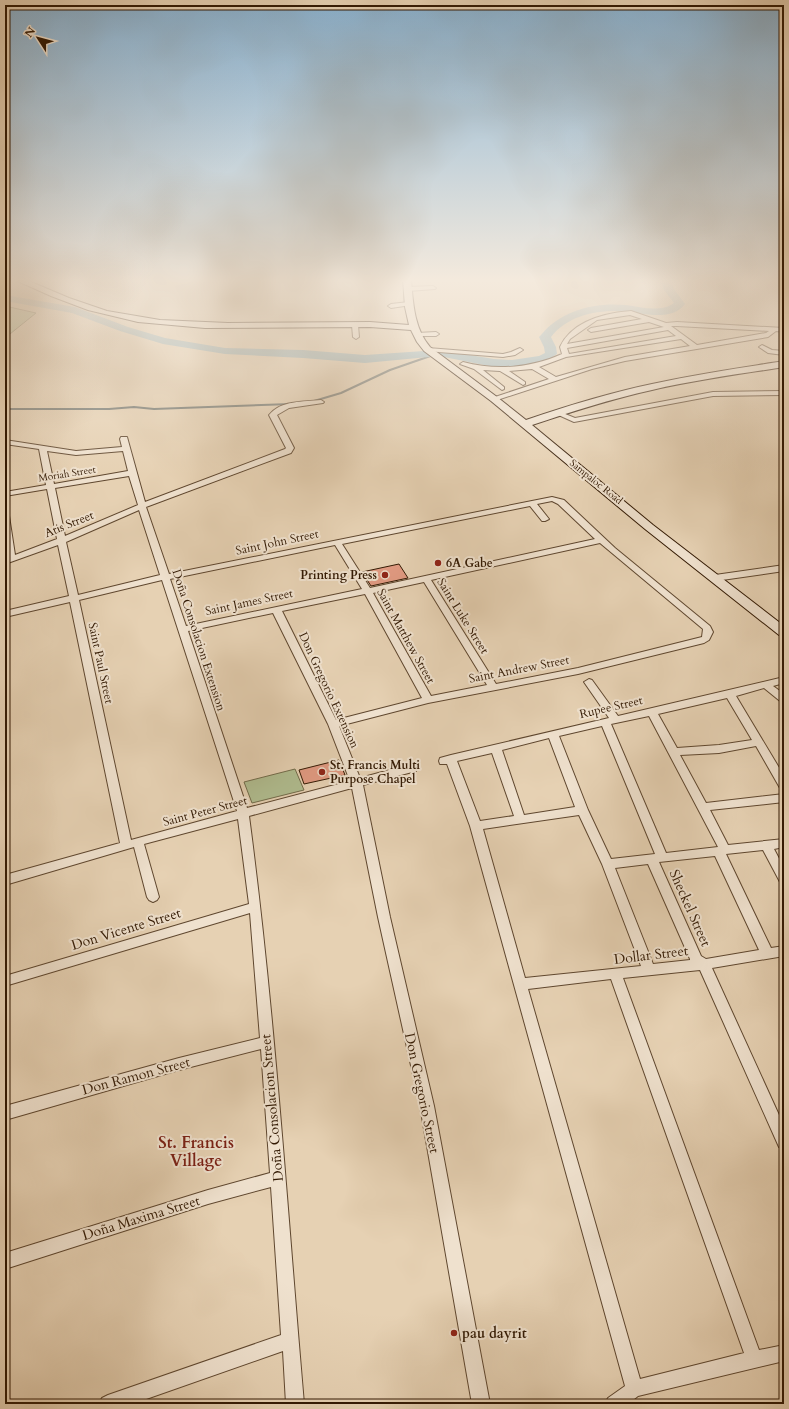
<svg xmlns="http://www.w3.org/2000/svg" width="789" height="1409" viewBox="0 0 789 1409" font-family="Cardo,serif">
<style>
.green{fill:#b0bd90;stroke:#716b4a}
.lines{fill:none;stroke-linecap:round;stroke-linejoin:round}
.stream{stroke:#727670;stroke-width:2}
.river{fill:#9cb4b8;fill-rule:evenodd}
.building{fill:#e29b83;stroke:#321903}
.street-casing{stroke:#5f472f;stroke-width:2}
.secondary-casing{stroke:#321903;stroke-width:2}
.street{fill:#efe1ce;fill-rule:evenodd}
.secondary{fill:#efe1ce;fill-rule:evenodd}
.poi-dot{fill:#8f2418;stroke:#efe1ce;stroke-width:1.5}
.labels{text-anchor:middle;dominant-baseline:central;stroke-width:4;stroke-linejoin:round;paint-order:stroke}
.far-street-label{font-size:10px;fill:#321903;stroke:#efe1ce}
.street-label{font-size:12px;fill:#321903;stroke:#efe1ce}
.poi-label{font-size:12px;font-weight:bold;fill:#321903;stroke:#efe1ce;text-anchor:start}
.near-street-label{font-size:14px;fill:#321903;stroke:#efe1ce}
.near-poi-label{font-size:14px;font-weight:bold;fill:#321903;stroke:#efe1ce;text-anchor:start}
.near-neighbourhood-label{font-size:16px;font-weight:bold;fill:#7a1f14;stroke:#efe1ce}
</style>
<rect width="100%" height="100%" fill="#e6d1b3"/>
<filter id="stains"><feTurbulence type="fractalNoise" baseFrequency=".005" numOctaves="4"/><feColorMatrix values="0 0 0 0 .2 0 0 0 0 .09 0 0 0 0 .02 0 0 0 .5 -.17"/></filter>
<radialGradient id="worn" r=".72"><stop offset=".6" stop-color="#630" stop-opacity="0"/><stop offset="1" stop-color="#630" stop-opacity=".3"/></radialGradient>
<path class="green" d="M5,306L36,313L5,338Z
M295,769L304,790L252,803L244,782Z"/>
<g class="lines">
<path class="stream" d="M314,401L341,393L390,370L439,353
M5,409H109L134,407L154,409L291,404"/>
<path class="river" d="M660,279H670L674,289L685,304C671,323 640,312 621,311C595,310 567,316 551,337L556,347L557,354L546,361L512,368L494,367L439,356L365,363L303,358L225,354L163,344L120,331L72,313L5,301V295L75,307L128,327L165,338L225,348L303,350L365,355L439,350L494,359L512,360L539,356L545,353L544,347L539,337L541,335C561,310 595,302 626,305C641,307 660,313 674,303L664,290Z"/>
</g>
<path class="building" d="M399,564L408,578L371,586L362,572Z
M339,760L345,775L304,784L299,770Z"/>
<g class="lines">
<defs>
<path id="street" d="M433,286L436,288L435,289L408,291L405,289L408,287Z
M409,302L412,304L411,305L391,308L388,306L391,304Z
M631,311L666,323L677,322L784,328V332L776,331L768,337L625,361L592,369L494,401L491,399L492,398L549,379L532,369L509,371L525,382V384L523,385L500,371L483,370L504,387V389L502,390L474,369L460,364L463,362C496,371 531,368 562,354L560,347C572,321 605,313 631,311ZM630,315L642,319L591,328L588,330L591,332L649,322L664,327L567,344L570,339L597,320ZM671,326H677L769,331L766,333L697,345ZM668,330L676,336L569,354L567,348ZM681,339L690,346L625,357L556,377L539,367L566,357Z
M355,323L358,325L359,337L356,339L353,337L352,325Z
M417,333L436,332L439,334L436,336H415L414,335Z
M762,345L772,350L784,351V355L768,353L759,347Z
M428,348L503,354L511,352L520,348L523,350L515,355L503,357L426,351L425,350Z
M784,391V395L713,396L574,422L554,413L558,411L575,418L713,392Z
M321,400L324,402L323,403L289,408L277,415L294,448L291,453L146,507L169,574L552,497L564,500L615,548L710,626L713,632L709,640L704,643L578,674L428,703L339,726L360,778L412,764L416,765L417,768L416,771L363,785L390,917L434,1106L490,1404H472L420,1106L378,917L352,788L249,816C275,1011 287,1208 304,1404H286L283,1351L132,1404H99L102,1398L108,1395L281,1335L271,1187L208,1204L5,1269V1253L208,1190L270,1173L261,1049L179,1070L5,1120V1106L179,1058L260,1038L250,913L5,986V976L249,904L238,819L144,844L159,897L157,900L153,902L149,900L147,897L134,847L5,885V875L120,843L70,602L5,617V611L69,596L58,545L5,564V558H7L5,514L9,516L15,555L57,539L47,489L5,496V492L46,485L39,449L5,444V440L76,451L122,447L120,439L121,437H127L145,502L285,449L286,448L269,415C281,400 304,402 321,400ZM47,451L76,455L123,451L128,471L54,484ZM129,476L138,505L65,536L55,488ZM552,501L558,504L595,539L370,588L342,544L530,506L542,521H545L549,519L537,504ZM139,510L160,575L78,595L66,542ZM600,543L703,629L702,637L578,668L496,684L431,580ZM335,545L362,589L186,626L170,579ZM162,580L237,811L131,840L79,600ZM424,582L487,685L431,696L373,593ZM365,594L422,698L336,720L282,611ZM273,613L328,724L350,781L247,808L188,631Z
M784,565V571L715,581L711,578L715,575Z
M784,677V683L773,686L784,694V702L780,701L764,688L736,696L784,776V789L780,788L756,746L719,753L680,755L706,803L784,794V802L710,810L728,845L784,839V847L774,849L784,868V884L780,882L763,850L726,854L771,948L784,946V956L712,968L784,1126V1149L779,1147L700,970L623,978L759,1350L784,1345V1361L638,1396L628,1404H605L608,1398L625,1386L470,826L447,764H440L439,761L440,758L451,755L609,718L584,682L589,679L592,680L618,716ZM727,698L752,740L719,745L677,748L658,714ZM649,716L718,847L666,853L611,724ZM602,726L655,854L611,859L588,810L559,736ZM549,738L575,807L524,815L502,750ZM492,753L514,816L480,821L457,761ZM579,815L602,864L641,966L525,978L483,829ZM715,856L759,950L706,959L701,956L659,862ZM648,864L690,959V960L653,964L615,868ZM611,979L744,1353L640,1379L528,989Z"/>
<path id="secondary" d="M13,279H24L69,298L107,311L160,320L228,323L370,322L409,325L405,307L403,279H411C413,303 414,328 430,347L497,397L526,420C567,406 609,393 652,384C696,374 740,368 784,361V367C740,374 695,380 652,390C611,399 571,412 532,425L653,525L784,626V636L779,635L645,529L491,401L424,351L417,342L411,330L370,327L205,328L138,322L88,310L51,296Z"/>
</defs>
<use href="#street" class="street-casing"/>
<use href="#secondary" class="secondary-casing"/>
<use href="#street" class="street"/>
<use href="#secondary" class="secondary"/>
</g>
<linearGradient id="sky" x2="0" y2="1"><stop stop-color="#89b4d5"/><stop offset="0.59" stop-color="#f4eadd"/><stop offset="1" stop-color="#f4eadd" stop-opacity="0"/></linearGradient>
<rect width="789" height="476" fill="url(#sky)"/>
<g class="poi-dot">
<circle cx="438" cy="563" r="4"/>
<circle cx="385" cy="575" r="4"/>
<circle cx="322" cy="772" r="4"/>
<circle cx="454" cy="1333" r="4"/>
</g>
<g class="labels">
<g class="far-street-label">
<text transform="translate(67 474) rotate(-9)">Moriah Street</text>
<text transform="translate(596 482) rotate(39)">Sampaloc Road</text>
</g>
<g class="street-label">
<text transform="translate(69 524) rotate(-22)">Atis Street</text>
<text transform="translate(277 542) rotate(-12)">Saint John Street</text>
<text transform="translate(249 602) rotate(-12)">Saint James Street</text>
<text transform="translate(463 616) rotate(58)">Saint Luke Street</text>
<text transform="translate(406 636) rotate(61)">Saint Matthew Street</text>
<text transform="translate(199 640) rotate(72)">Doña Consolacion Extension</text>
<text transform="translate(101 663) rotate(78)">Saint Paul Street</text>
<text transform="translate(519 669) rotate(-11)">Saint Andrew Street</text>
<text transform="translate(329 690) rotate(65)">Don Gregorio Extension</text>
<text transform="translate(611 707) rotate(-13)">Rupee Street</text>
<text transform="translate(205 811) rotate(-15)">Saint Peter Street</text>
</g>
<g class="poi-label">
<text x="446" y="563">6A Gabe</text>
<text x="377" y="575" text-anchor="end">Printing Press</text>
<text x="330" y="765">St. Francis Multi<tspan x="330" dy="14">Purpose Chapel</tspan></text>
</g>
<g class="near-street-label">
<text transform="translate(690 908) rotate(66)">Sheckel Street</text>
<text transform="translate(126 929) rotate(-17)">Don Vicente Street</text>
<text transform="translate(651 955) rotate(-7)">Dollar Street</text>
<text transform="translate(136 1076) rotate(-15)">Don Ramon Street</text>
<text transform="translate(422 1093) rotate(78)">Don Gregorio Street</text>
<text transform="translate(272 1108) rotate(-95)">Doña Consolacion Street</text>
<text transform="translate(141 1218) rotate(-17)">Doña Maxima Street</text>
</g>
<g class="near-poi-label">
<text x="462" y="1333">pau dayrit</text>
</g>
<g class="near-neighbourhood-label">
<text x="196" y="1143">St. Francis<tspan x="196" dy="18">Village</tspan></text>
</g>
</g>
<rect width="789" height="1409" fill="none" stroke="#e6d1b3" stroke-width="20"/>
<rect x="6" y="6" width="777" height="1397" fill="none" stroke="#321903" stroke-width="2"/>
<rect x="10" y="10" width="769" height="1389" fill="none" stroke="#321903"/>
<g transform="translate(38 38) rotate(306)" stroke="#efe1ce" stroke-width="3" paint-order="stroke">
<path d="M0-3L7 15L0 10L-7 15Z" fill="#321903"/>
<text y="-6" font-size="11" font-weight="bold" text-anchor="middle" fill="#321903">N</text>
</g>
<rect width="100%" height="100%" filter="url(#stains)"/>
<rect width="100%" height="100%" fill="url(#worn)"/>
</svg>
